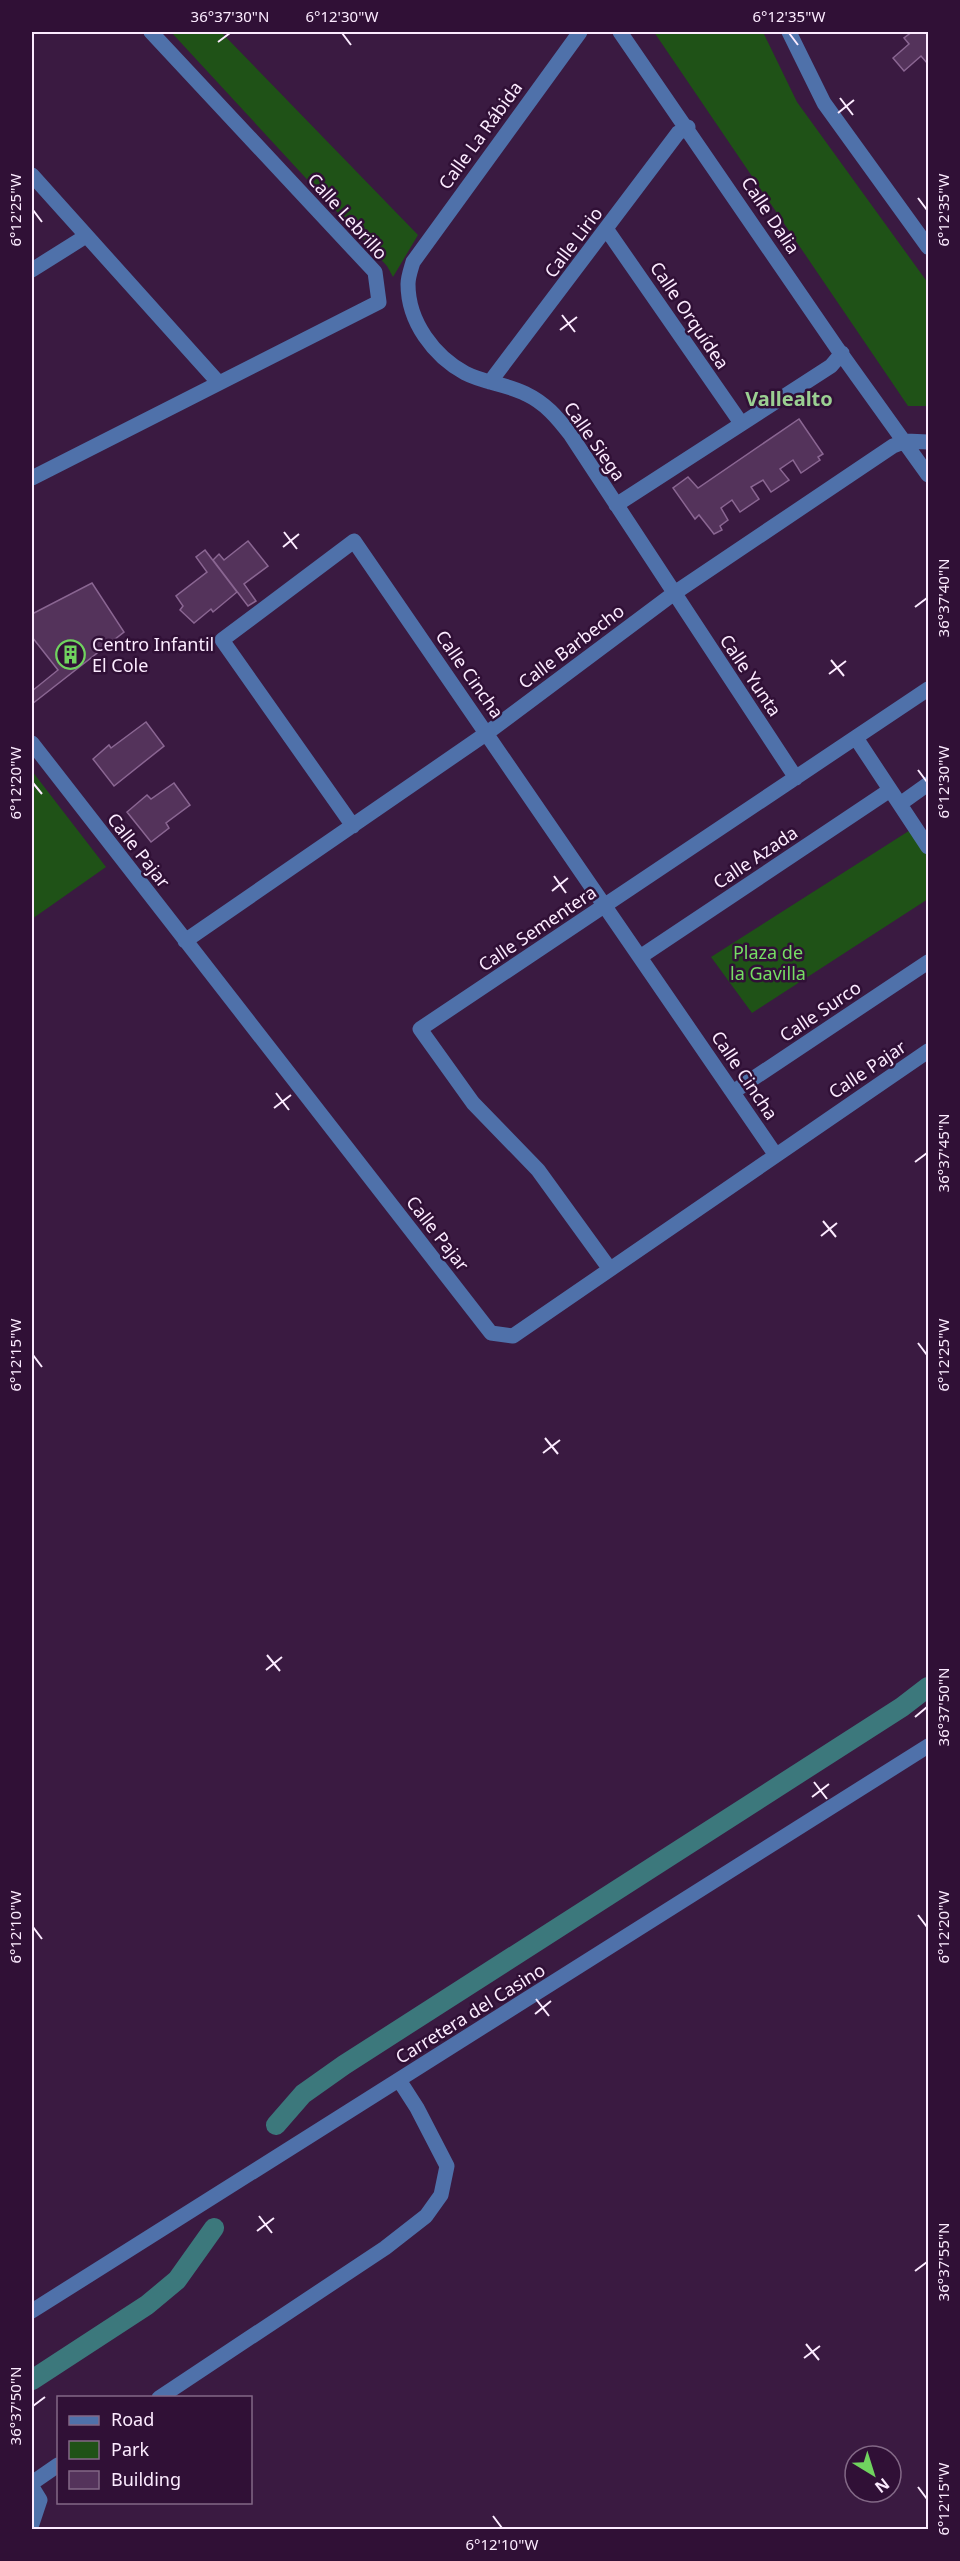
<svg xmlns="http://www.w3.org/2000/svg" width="960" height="2561" viewBox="0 0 960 2561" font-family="'Noto Sans',sans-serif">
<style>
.green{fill:#1f5217}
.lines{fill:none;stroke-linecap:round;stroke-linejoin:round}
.canal{stroke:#3c787c;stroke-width:20}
.building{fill:#54335b;stroke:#8a6692;stroke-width:1.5}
.minor{stroke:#4f71aa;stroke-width:15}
.ticks{fill:none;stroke:#fcebff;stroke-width:2}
.labels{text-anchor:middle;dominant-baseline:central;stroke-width:5;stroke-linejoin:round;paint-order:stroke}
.street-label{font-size:18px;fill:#fcebff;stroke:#301036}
.poi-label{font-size:18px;fill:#fcebff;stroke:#301036;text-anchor:start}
.park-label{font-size:18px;fill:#76de64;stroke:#301036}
.neighbourhood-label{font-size:20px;font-weight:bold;fill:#9bcf92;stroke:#301036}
.neatline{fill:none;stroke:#fcebff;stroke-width:2}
.ticks-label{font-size:15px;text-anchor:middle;fill:#fcebff}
</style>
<rect width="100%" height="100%" fill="#3a1a41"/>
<path class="green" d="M171,32H221L418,235L393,277L387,266Z
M654,32H763L797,102L928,283V406H908Z
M32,771L106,867L32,919Z
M915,827L928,847V899L752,1013L711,957Z"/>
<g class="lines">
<path class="canal" d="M276,2125L303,2094L344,2065L902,1707L928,1687
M32,2380L147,2305L177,2280L214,2228"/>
</g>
<path class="building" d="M912,32H928V62L927,63L921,56L904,71L893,58L909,44L904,38Z
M799,419L823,454L818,457L820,460L801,473L793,460L780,469L789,480L771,492L763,480L751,487L759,499L740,512L732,500L721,508L728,520L720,526L722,530L714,534L699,515L695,519L673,488L688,477L698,488Z
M248,541L268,566L244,584L256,601L248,606L213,560L219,554L224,560Z
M205,550L237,592L213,612L211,609L194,623L180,610L183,606L176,596L207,572L196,557Z
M92,583L124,632L32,704V691L58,670L32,637V614Z
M146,722L164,746L114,786L93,759L109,745L111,748Z
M174,783L190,805L166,823L169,828L151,842L127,812L147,795L151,799Z"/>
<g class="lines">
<path class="minor" d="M580,32L413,262C411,269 408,277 408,284C408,322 434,356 465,373C484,383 507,384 526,394C545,403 557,417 570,434L796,778
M620,32L837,348L928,475
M789,32L824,103L928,247
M32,175L218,382
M607,230L741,423
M32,270L86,236
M490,382L678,133L688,127
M32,478L379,302L375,272L151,32
M616,505L831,366L842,353
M856,738L928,847
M32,743L491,1333L513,1336L928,1051
M900,804L928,784
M353,826L222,640L354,541L775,1154
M185,941L487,733L673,594L893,446L906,441L928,442
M640,957L890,790
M733,1092L928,962
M609,1268L538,1170L473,1103L420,1029L928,689
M32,2311L928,1746
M159,2398L385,2248L426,2216L441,2195L447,2166L417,2108L399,2080
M32,2483L58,2465
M32,2487L40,2500L32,2524"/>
</g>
<path class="ticks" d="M342,33L351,45M789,33L798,45M218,42L230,33M840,98L853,115M838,113L854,100M918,198L927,210M33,210L42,222M562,315L575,332M560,330L577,317M284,532L297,549M283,547L299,534M915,607L927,598M831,660L844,676M829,674L846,661M918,770L927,782M33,783L42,794M554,876L566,893M552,891L568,878M276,1093L289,1110M274,1108L291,1095M915,1162L927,1153M823,1221L836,1237M821,1236L837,1223M918,1343L927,1355M33,1355L42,1367M545,1438L558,1454M543,1453L560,1440M267,1655L280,1671M266,1670L282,1657M915,1717L927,1707M814,1782L827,1799M812,1797L829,1784M918,1915L927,1927M33,1927L42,1939M536,1999L549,2016M535,2014L551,2001M259,2216L272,2233M257,2231L274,2218M915,2271L927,2262M806,2344L819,2360M804,2358L820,2346M33,2406L45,2397M918,2487L927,2499M493,2516L502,2528"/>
<defs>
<symbol id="building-ring" viewBox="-11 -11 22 22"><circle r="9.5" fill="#301036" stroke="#70d35f" stroke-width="1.5"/><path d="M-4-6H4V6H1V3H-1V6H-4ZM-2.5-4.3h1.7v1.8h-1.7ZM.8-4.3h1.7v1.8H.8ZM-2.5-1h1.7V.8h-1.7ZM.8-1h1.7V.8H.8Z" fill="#70d35f"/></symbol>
</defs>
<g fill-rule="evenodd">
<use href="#building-ring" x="54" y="638" width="33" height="33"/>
</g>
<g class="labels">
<g class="street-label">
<text transform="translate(480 135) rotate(-54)">Calle La Rábida</text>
<text transform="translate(771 215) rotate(56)">Calle Dalia</text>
<text transform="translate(348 216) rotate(48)">Calle Lebrillo</text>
<text transform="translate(573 242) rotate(-53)">Calle Lirio</text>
<text transform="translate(690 315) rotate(56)">Calle Orquídea</text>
<text transform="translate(595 441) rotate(55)">Calle Siega</text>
<text transform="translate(571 646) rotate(-37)">Calle Barbecho</text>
<text transform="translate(470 674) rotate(55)">Calle Cincha</text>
<text transform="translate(751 675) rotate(56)">Calle Yunta</text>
<text transform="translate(139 850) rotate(52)">Calle Pajar</text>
<text transform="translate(755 857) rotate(-34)">Calle Azada</text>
<text transform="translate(537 928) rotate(-34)">Calle Sementera</text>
<text transform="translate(820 1011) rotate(-34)">Calle Surco</text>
<text transform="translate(867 1069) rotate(-34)">Calle Pajar</text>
<text transform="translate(745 1075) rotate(56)">Calle Cincha</text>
<text transform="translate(438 1233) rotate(52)">Calle Pajar</text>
<text transform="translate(470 2013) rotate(-32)">Carretera del Casino</text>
</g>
<g class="poi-label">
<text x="92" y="644">Centro Infantil<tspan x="92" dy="21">El Cole</tspan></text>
</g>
<g class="park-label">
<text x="768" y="952">Plaza de<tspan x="768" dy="21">la Gavilla</tspan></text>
</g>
<g class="neighbourhood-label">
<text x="789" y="398">Vallealto</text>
</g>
</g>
<rect width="960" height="2561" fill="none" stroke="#301036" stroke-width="66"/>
<rect x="57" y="2396" width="195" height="108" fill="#301036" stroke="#826886" stroke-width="1.5"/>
<rect x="69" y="2416" width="30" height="9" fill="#4f71aa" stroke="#826886" stroke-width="1.5"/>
<text x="111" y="2426" font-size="18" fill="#fcebff">Road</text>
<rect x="69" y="2441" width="30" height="18" fill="#1f5217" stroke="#826886" stroke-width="1.5"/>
<text x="111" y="2456" font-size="18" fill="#fcebff">Park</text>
<rect x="69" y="2471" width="30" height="18" fill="#54335b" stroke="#826886" stroke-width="1.5"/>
<text x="111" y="2486" font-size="18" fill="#fcebff">Building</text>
<g transform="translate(873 2474) rotate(142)"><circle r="28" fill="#301036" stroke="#826886" stroke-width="1.5"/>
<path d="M0-4.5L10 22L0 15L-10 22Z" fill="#70d35f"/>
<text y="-9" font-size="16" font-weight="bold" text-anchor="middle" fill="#fcebff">N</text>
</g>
<rect x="33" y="33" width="894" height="2495" class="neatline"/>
<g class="ticks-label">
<text x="230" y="22">36°37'30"N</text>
<text x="342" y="22">6°12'30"W</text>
<text x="789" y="22">6°12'35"W</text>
<text transform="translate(944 210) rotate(-90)" y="5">6°12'35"W</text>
<text transform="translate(16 210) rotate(-90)" y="5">6°12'25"W</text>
<text transform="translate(944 598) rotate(-90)" y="5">36°37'40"N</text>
<text transform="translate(944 782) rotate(-90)" y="5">6°12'30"W</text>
<text transform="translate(16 783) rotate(-90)" y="5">6°12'20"W</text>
<text transform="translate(944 1153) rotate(-90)" y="5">36°37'45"N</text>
<text transform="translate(944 1355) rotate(-90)" y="5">6°12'25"W</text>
<text transform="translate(16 1355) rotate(-90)" y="5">6°12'15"W</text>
<text transform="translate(944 1707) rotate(-90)" y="5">36°37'50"N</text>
<text transform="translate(944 1927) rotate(-90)" y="5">6°12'20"W</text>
<text transform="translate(16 1927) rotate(-90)" y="5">6°12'10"W</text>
<text transform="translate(944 2262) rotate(-90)" y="5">36°37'55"N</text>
<text transform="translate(16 2406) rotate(-90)" y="5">36°37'50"N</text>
<text transform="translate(944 2499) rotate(-90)" y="5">6°12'15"W</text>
<text x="502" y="2550">6°12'10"W</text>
</g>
</svg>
